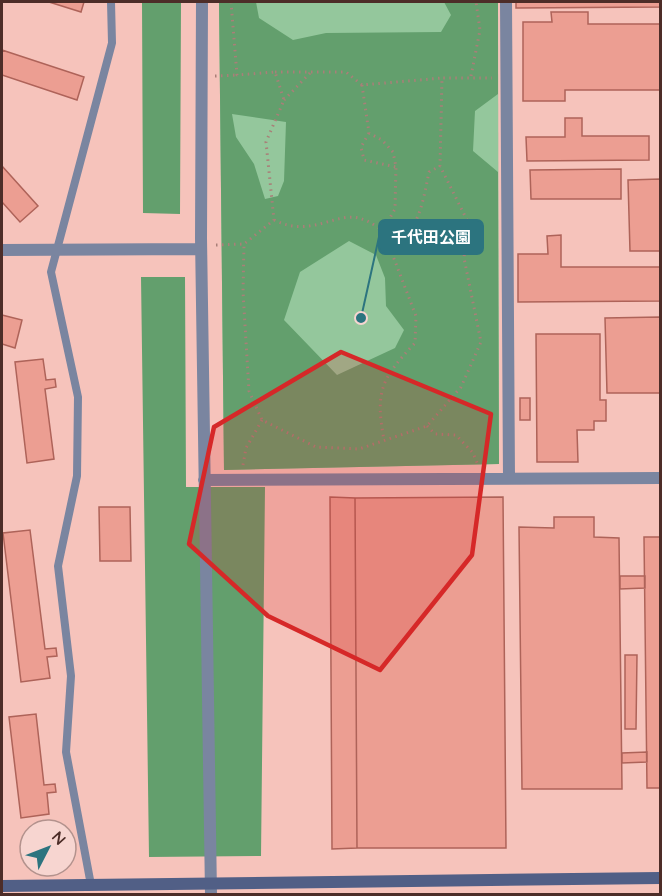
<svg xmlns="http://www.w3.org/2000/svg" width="662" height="896" viewBox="0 0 662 896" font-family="Quicksand,'Noto Sans JP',sans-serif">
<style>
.green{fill:#94c79c}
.forest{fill:#639f6d;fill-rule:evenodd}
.building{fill:#ec9e92;stroke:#ae6359;stroke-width:1.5}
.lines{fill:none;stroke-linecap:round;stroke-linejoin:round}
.path{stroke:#a97f78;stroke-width:3;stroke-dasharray:1.5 4.5;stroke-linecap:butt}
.lane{stroke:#7a85a0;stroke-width:8}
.street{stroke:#7a85a0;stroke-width:12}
.secondary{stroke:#515f86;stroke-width:12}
.marked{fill:#d62828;fill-opacity:0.2;stroke:#d62828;stroke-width:4.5;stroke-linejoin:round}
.leader{fill:none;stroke:#2c747f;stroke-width:2}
.callout-dot{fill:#2c747f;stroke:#f7d5d0;stroke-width:2}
.callout{fill:#2c747f;stroke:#2c747f;stroke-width:2}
.callout-label{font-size:16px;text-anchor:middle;font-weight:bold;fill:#fff}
</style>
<rect width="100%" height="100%" fill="#f6c3bb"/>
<path class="green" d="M219,2H498L499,464L224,470Z"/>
<path class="forest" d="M142,2H181L180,214L143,213Z
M219,2H256L259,18L293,40L326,33L441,32L451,15L444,2H498V94L475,111L473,151L498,172L499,464L224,470ZM232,114L286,122L284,181L278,196L265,199L254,164L236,137ZM349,241L376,255L385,278L386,306L404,330L395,348L337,375L284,320L300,272Z
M141,277H185L186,487H265L261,856L149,857Z"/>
<path class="building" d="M49,2H84L81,12Z
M516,2H660V7L516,8Z
M551,12H588V24H660V90H565V101H523V22H552Z
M2,50L84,77L77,100L2,75Z
M565,118H582V136H649V160L527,161L526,137H565Z
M2,166L38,206L20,222L2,202Z
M621,169V199H531L530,170Z
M660,179V251H630L628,180Z
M561,235V267H660V301L518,302V254H548L547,236Z
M2,315L22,320L15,348L2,344Z
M660,317V393H607L605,318Z
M536,334H600V400H606V421H594V430H577L578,462H537Z
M43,359L46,380L55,379L56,387L45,389L54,459L27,463L15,362Z
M520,398H530V420H520Z
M330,497L355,498L357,848L332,849Z
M503,497L506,848H357L355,498Z
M99,507H130L131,561H100Z
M554,517H594V537L619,538L622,789H522L519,527L554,528Z
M30,530L45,649L56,648L57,656L47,657L50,678L21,682L3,533Z
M644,537H660V788H647Z
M620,576H645V588L620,589Z
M625,655H637L636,729H625Z
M36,714L44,785L55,784L56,792L47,793L49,814L21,818L9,717Z
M647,752V762L622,763V753Z"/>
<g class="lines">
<path class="path" d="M231,2L237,75L275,72L284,100L266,142L274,220L244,244L243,292L249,391L262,420L316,447L359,449L427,426L461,387L481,342L464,258L467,220L440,166L442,78H492
M275,72H346L362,85L442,78
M215,76L237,75
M471,76L480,30L476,2
M362,85L369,133L382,140L393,152L396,167L395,209L383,230
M284,100L311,72
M369,133L361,147L364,160L396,167
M274,220C312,239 336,210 362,219C369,221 377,227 383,230L416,316L415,343C381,379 375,391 384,440
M216,245L244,244
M392,252C419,227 422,207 429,172L440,166
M427,426L435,434L456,435L473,453L478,465
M243,465L246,448L262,420"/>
<path class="lane" d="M91,885L66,752L71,676L58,566L77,476L78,397L51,272L112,43L111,2"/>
<path class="street" d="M202,2L201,238L211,894
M506,2L509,478
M2,250L201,249
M204,480L660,478"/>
<path class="secondary" d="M2,886L660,878"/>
</g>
<path class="marked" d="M341,352L491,414L472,555L380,670L268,616L189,544L214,427Z"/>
<path class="leader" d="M361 318L379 237"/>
<circle class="callout-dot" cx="361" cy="318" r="6"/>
<rect class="callout" x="379" y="220" width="104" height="34" rx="6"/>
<g class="callout-label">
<text x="431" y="243">千代田公園</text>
</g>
<rect width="662" height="896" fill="none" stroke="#4d2d28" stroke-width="6"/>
<g transform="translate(48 848) rotate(48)"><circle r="28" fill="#f7d5d0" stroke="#b3928d" stroke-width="1.5"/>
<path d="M0-4.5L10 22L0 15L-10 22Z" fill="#2c747f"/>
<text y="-9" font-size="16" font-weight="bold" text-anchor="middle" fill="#4d2d28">N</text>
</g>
</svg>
